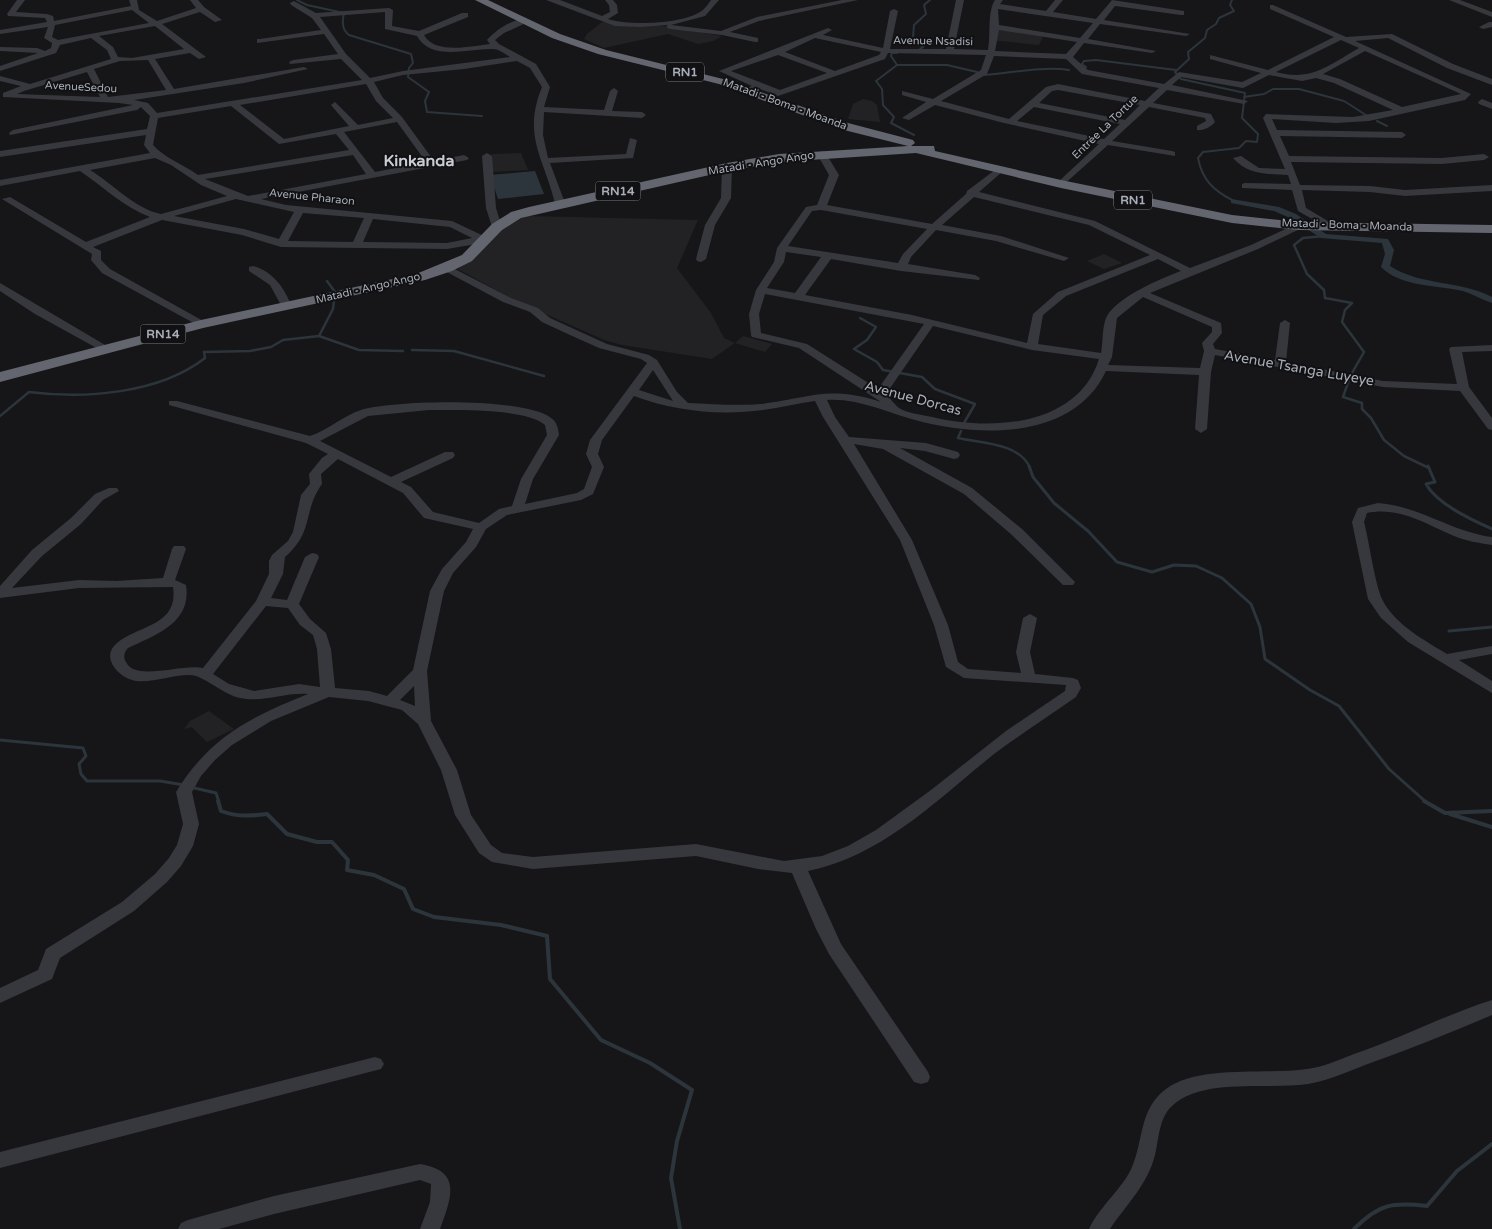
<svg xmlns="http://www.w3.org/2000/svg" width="1492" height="1229" viewBox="0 0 1492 1229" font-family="'Varela Round',sans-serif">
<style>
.built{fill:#222225}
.water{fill:#2c353c}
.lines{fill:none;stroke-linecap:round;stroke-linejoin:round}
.stream-far3{stroke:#2c353c;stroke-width:2}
.stream-far2{stroke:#2c353c;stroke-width:2.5}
.stream-far1{stroke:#2c353c;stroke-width:3}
.stream{stroke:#2c353c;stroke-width:4}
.canal{fill:#2c353c;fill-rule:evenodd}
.minor{fill:#37383d;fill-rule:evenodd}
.highway{fill:#63666e;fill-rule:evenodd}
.labels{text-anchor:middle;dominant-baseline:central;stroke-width:4;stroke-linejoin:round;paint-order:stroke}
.far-street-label{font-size:11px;fill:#a8adb8;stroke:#111113}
.shield{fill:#111113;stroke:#7b7e86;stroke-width:1}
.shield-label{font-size:12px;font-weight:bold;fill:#a8adb8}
.street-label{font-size:14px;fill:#a8adb8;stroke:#111113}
.far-district-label{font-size:16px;font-weight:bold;fill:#c9ccd4;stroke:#111113}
</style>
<rect width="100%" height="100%" fill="#161618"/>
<path class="built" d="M602,22L662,26L722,36L713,41L698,44L668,34L604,48L584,39L587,34Z
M997,29L1040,35L1043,37L1039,45L990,40Z
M863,99L872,101L877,105L880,122L848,119L853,104Z
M521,153L528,170L490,172L492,154Z
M526,216L698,220L677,268L711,313L724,338L735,343L743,336L772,344L765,352L735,343L712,359L622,345L604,340L514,300L458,269L503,227Z
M1104,254L1122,263L1104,269L1087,261Z
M209,711L234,729L207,742L192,727L184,729L190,721Z"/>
<path class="water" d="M535,171L544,194L498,199L490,175Z"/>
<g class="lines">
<path class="stream-far3" d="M297,0L307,5L344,13C342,21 342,30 349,35L411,54L413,63L409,68L408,77L429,92L425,101L427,112L482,116
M1232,0L1230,5L1234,11L1219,18L1216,24L1207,30L1205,38L1188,52L1189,59L1175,72L1181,79L1245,93L1242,118L1258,134L1257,142L1246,141L1239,148L1203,152L1198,158C1202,180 1214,191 1234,201
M919,50L924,46L910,44L912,41H922L913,37L914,25L926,14L924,5L930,0
M897,53H892L891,56L897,65
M1084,68L1086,67L1082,64L1084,61L1096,60L1176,70
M985,75C1011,73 1044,66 1069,70
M1244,97L1264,94L1273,89H1299L1344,101L1369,117
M1377,121L1387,126
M914,135L891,123L894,117L883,105L882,89L876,81L897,65H947L977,72"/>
<path class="stream-far2" d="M1324,236L1303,238L1294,245L1307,274L1324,290L1325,298L1352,303L1345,310L1342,322L1364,352L1352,373
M860,318L876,327L867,340L854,349L877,362L883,370L922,377L935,389L975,404L964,423
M319,336L359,350L403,351
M412,350L454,351L544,376
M1349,380L1343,397L1362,403V409L1371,418L1384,440L1404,456L1429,468
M0,416L29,392C84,399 159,394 205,358L204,352L250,351L271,347L283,340L319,336L333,309L335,292L327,281
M961,431L958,438C981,443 1020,443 1030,468"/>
<path class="stream-far1" d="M1029,466L1033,477L1054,503L1088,531L1117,562L1152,572L1174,565L1196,566L1222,578L1251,604L1260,627L1265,659L1310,690L1339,706L1389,769L1426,802
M1428,466L1435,482L1426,484C1437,504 1472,520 1492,529
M1449,631L1492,627
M0,740L83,748L86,756L79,764L81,774L87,781H160L184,785
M190,787L216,793L219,802"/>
<path class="stream" d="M218,801L221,811C236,817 251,816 267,814L287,834L317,842H332L348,860L347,870L374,875L404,889L413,909L434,917L501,925L547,936L550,979L601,1040L650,1063L692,1090L677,1141L671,1178L680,1229
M1424,801L1445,813L1492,811
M1450,814L1492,827
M1354,1229C1379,1204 1392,1202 1427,1206L1457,1171L1492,1144"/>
<path class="canal" d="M1231,199L1279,207L1296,214L1326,234L1388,239L1394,250L1390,266C1421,286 1459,280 1492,297V303C1482,300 1473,294 1463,291C1436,285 1401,287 1381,267L1385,254L1382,243L1321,238L1290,218L1274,211L1231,203Z"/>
<path class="minor" d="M17,0H25L16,12L47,14L53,16L54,21L131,6L129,0H137L139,10L157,21L196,8L190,0H198L204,7L222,20L215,22L200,12L162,24L206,57L199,59L190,53L155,59L174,89L304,67L308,69L244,83L134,100L148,103L157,113L362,80L341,59L290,64L289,62L293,60L338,54L324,34L257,43V39H260L321,30L312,18L291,5L290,3L294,1L316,13L389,8L393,10L392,26L419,31L462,13H468V17L424,35C435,55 472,46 490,44L487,40C495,31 513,18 526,19V23L504,33L495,40L499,44L536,64L550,87L544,107L604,110L610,91L614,88L618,91L612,111L642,112L646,115L642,118L544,112L543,135L548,158L626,154L630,138L637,140L633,158L550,163L565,203L560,206L555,203C544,158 522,136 542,87L530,68L517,61L464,69L403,75L374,82L383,98L402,117L434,161L464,155L469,158L467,160L261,199L286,205L452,221L488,238V242L447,249L281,247L242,235L162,220L93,247L101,251V260L110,269L205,322V326L201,327L102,273L91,260L92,254L2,199L10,197L86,242L150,217C123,207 104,187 80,171L0,186V180L150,153L144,145L146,135L0,157V151L147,129L150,116L141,107L137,110L10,135L9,133L13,130L133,105L119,103L3,97V93L21,86L0,81V76L30,84L111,59L107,50L91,38L60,45L56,53L0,71V66L38,53L0,51V47L37,48L45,51L51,48L52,43L44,38L48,27L0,34V30L47,22L45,18L8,16L7,14ZM132,10L149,23L58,40L52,37L55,25ZM385,12V29L417,36C431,62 469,48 493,49C499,49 505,54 510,57L403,71L370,78L346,54L320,17ZM155,26L184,49L132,58L118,57L113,47L99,36ZM148,60L166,90L108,97L94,69L120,61ZM87,72L100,97L17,94L24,91ZM366,84L376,101L393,118L358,125L335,102L331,105L349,126L284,139L240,105ZM231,106L279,144L336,134L349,150L198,175C184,165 163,157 153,145L158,118ZM397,122L426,162L375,172L344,132ZM353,155L366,174L248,196L205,179ZM155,158L171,165L201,185L227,196L161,214C135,209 112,183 90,170ZM236,199L294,212L279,239L244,229L174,216ZM303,213L364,218L353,242L288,241ZM373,219L450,227L472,238L447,243L363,242Z
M546,0H560L602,16L610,12L609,5L605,0H613L617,5L618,13L608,19C629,26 682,24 700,12C705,9 708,4 711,0H719L705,16L671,25L721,31L757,17L842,0H858L759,21L730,32L758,38V42H755L722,35L670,29L666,27L668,25L640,27L615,26Z
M956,0H964L954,49L988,50C991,35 987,12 995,0H1003L1000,4L1046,11L1055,0H1063L1053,12L1096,19L1112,0L1184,11V15H1181L1115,6L1104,20L1190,34L1186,36L1100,24L1088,39L1156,51L1152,53L1084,43L1073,57L1088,70L1164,84L1179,72L1242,82L1261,73L1210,59V55L1268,70L1334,37L1270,9V5H1273L1346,37L1392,34L1453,64L1492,79V85L1447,68L1388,38L1355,41L1471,94L1465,100L1369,121L1336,123L1272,119L1277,130L1402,132L1406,135L1402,138L1280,136L1289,156L1442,158L1484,154L1489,157L1484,160L1442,164L1291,162L1300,185L1370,186L1405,190L1492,185V191L1405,196L1370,192L1302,190L1306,208L1333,224V228L1330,229L1298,211L1292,190L1242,188V184L1245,183L1291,184L1288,175C1267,174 1248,175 1233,158L1241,156L1259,168L1285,169L1263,118L1266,114L1353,117L1393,110L1334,83L1316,78L1302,81L1269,75L1243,88L1181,77L1172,85L1248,101L1244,104L1167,90L1153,103L1211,114L1215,122C1211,127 1203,131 1197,130V126L1206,121L1205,118L1149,107L1112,141L1172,151L1175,152V156L1108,145L1061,187L1056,184L1058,182L1099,144L1004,123L935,105L909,120L902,118L926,102L902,95V91L933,99L981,70L986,55L888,53L885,59L778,96L760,89L745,92V88L752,86L719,71L828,28L832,30L823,35L883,48L890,11L894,9L898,11L890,49H946ZM998,9L1093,23L1080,38L999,25ZM999,30L1077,42L1066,54L995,51ZM815,38L881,52L879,55L835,71L785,52ZM1341,40L1359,48C1329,65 1311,82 1276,72ZM1365,51L1461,94L1402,107L1340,79L1323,74ZM778,55L827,73L780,90L731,71ZM994,56L1066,59L1082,74L1159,88L1145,101L1058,84L1046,87L1009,119L941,101L987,74ZM1058,90L1140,105L1125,120L1039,103L1052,91ZM1034,107L1120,124L1104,139L1017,121Z
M1449,0H1460L1492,12V17Z
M1489,22H1492V27L1483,29L1479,27Z
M1482,99L1492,103V109L1479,104L1478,102Z
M822,151L825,152L839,175L827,205L932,224L966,194L967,191L999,167L1004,170L1002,172L979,192L1095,221L1190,268L1251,245L1296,224H1302V228L1258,249L1150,293L1221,323L1222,333L1213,344L1215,349L1275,360L1280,323L1285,320L1290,323L1286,362L1383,381L1457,384L1449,349L1451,347L1492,345V351L1462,352L1469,387L1492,418V430L1488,429L1460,391L1383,387L1215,355L1211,372L1207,429L1201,433L1195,429L1199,375L1106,371C1073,441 978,437 915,420C886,412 857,398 827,400L835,417L849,437L926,443L958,452L960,455L958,458L954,459L925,451L900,448L972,488L1022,529L1075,582L1073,585H1063L1012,535L964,494L883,449L854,444L912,540L948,625L958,662L968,669L1021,673L1016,652L1023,618L1030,614L1037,618L1030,652L1035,674L1073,678L1078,680L1081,688L1076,697C1049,716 1021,734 994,754C937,800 882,856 808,871L841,944L928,1072L930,1077L928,1082L921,1084L914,1082L829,954L816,929L792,873L758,869L696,856L533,869L492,862L479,853L455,815L441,770L418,724L402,710L368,701L329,697L271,721L232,745L215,760L201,776L192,792L199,824L193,846L181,866L167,882L134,911L60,958L52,979L0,1003V988L38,970L46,949L122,902L155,874L169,858L177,845L183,824L176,792C209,738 250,717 308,694C285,692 263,703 240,698C224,695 202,674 189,675C171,675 153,683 136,681C120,679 100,658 116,644C137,625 179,627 173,587L79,588L0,598V586L32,550L71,518L95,494L109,488H117L119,491L103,500L81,524L42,556L12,588L79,580L116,581L163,578L172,549L174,546H184L186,549L175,580L186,585C192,623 156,635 128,648C124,652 123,657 126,662C135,682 183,663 203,668L256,601L269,574V561L272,555L288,541L293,532L301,495L310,484L309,474L322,458L328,454L306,443L169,405V401H177L310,436C328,430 343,416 361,410C393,400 525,397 551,418C557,422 558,428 559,435L533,479L525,504L577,493L584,489L592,467L586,454L590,440L647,363L641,359L599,348L570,335L542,322L530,312L503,302L443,270L442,268L447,265L511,298L538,308L550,318L607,344L649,355L657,360L677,392L688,403C712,404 737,406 761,404C811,398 829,385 881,402L799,348L752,337L751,335L749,314L756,290L774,262L777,248L806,207L817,205L829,175L817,154ZM974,197L1089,225L1150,255L1058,292L1033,314L1027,343L912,315L805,295L831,259L901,271L979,280L980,278L975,275L908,264L911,257L936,230L996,241L1064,261L1069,258L1001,236L942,225ZM821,210L927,229L903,254L898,263L788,246L812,211ZM786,252L821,257L795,293L767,288L784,262ZM1158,259L1181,271C1160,279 1116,297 1106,318C1102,328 1103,342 1101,353L1038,344L1043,315L1066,296ZM765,294L924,324L878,389L807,344L761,333L759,314ZM1143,297L1212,327V332L1202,343L1204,351L1200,368L1108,365L1112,357L1117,318ZM933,326L1032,350L1099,359C1078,427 990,431 932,417C923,415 906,413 899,408C895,405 890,398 886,394ZM653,370L673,401L639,390ZM634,396C674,411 720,416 763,410C780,408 798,403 815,401L823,417L900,540L934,625L946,667L964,678L1066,685L1065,691L1006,731L931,790L876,830L848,846L822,856L784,861L696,844L533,857L502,853L491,845L471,815L457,770L431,721L427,671L444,591L453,573L476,547L486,529L507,515L581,500L593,494L604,467L598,454L602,440ZM429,410C455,410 525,408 545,425L547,435L521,479L512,506L499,509L479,523L433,512L411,487L401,482L453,458L455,455L453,452H445L391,477L320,441L368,416ZM338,459L403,493L424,518L473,529L466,542L442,569L430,591L413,670L387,696L369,691L335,688L331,649L326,633L310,619L299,604L319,557L317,554L312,553L305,557L287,600L271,598L283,574L285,557C315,531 302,512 322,484L321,474ZM266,606L288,608L300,625L313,635L317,649L320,687L299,684L254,691L229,684L213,674ZM414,686L415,706L400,700Z
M487,153L492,156L496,208L502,227L497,230L492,227L486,208L482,156Z
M727,164L732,167L731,198L715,225L706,259L701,262L697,261L696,259L705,225L721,198L722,167Z
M253,266C272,271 284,287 291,305L290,307H282L270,285L249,271V267Z
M0,283L112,349L110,351H102L35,314L0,291Z
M1378,503C1419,506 1452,532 1492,537V545C1479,543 1466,541 1454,536C1426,524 1399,506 1367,513L1364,522C1369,540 1375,586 1383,601C1396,625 1424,640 1447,654L1492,646V654L1459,660L1492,681V693L1408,642L1381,618L1368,599L1352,522L1358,508Z
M1492,1000V1015C1450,1033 1408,1050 1365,1065C1347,1072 1327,1081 1308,1084C1268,1090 1202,1077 1172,1106C1159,1118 1159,1138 1155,1155C1148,1184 1126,1205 1110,1229H1089C1099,1207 1124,1187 1132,1167C1144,1139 1139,1109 1166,1089C1199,1064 1268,1075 1307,1069C1323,1067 1339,1060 1354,1054C1401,1038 1445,1015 1492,1000Z
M375,1057L381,1059L384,1064L381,1069L0,1168V1152Z
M420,1164C463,1171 451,1198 440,1229H420L430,1202L431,1184L420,1180L274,1214L219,1229H178L181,1223L188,1220L274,1196Z"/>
<path class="highway" d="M475,0H488L560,34L606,50L727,80L848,123L913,140L915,143L911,146H934L935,151L1061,180L1232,215L1299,222L1492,225V233L1299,230L1232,223L1061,188L916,153L779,162L727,171L521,218L502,230L472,261L452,271L425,280L203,328L0,382V372L201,320L416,274L462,255L492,224L511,212L529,207L727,163L779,154L908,146L840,129L719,84L598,54L552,38Z"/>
</g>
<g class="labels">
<g class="far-street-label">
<text transform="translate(933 41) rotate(1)">Avenue Nsadisi</text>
<text transform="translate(81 87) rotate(3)">AvenueSedou</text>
<text transform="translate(785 104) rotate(20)">Matadi - Boma - Moanda</text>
<text transform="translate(1105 127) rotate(-44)">Entrée La Tortue</text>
<text transform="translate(761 163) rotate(-9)">Matadi - Ango Ango</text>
<text transform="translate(312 197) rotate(6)">Avenue Pharaon</text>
<text transform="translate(1347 225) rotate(2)">Matadi - Boma - Moanda</text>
<text transform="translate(368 288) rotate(-13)">Matadi - Ango Ango</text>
</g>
<g class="shield">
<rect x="666" y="62.5" width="38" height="19" rx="4"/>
<rect x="595.5" y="181.5" width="45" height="19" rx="4"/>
<rect x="1114" y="190.5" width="38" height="19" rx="4"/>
<rect x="140.5" y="324.5" width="45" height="19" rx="4"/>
</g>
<g class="shield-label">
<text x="685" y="72">RN1</text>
<text x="618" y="191">RN14</text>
<text x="1133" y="200">RN1</text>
<text x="163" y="334">RN14</text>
</g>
<g class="street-label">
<text transform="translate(1299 368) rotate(10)">Avenue Tsanga Luyeye</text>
<text transform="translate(913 398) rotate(15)">Avenue Dorcas</text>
</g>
<g class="far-district-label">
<text x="419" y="161">Kinkanda</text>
</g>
</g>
</svg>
